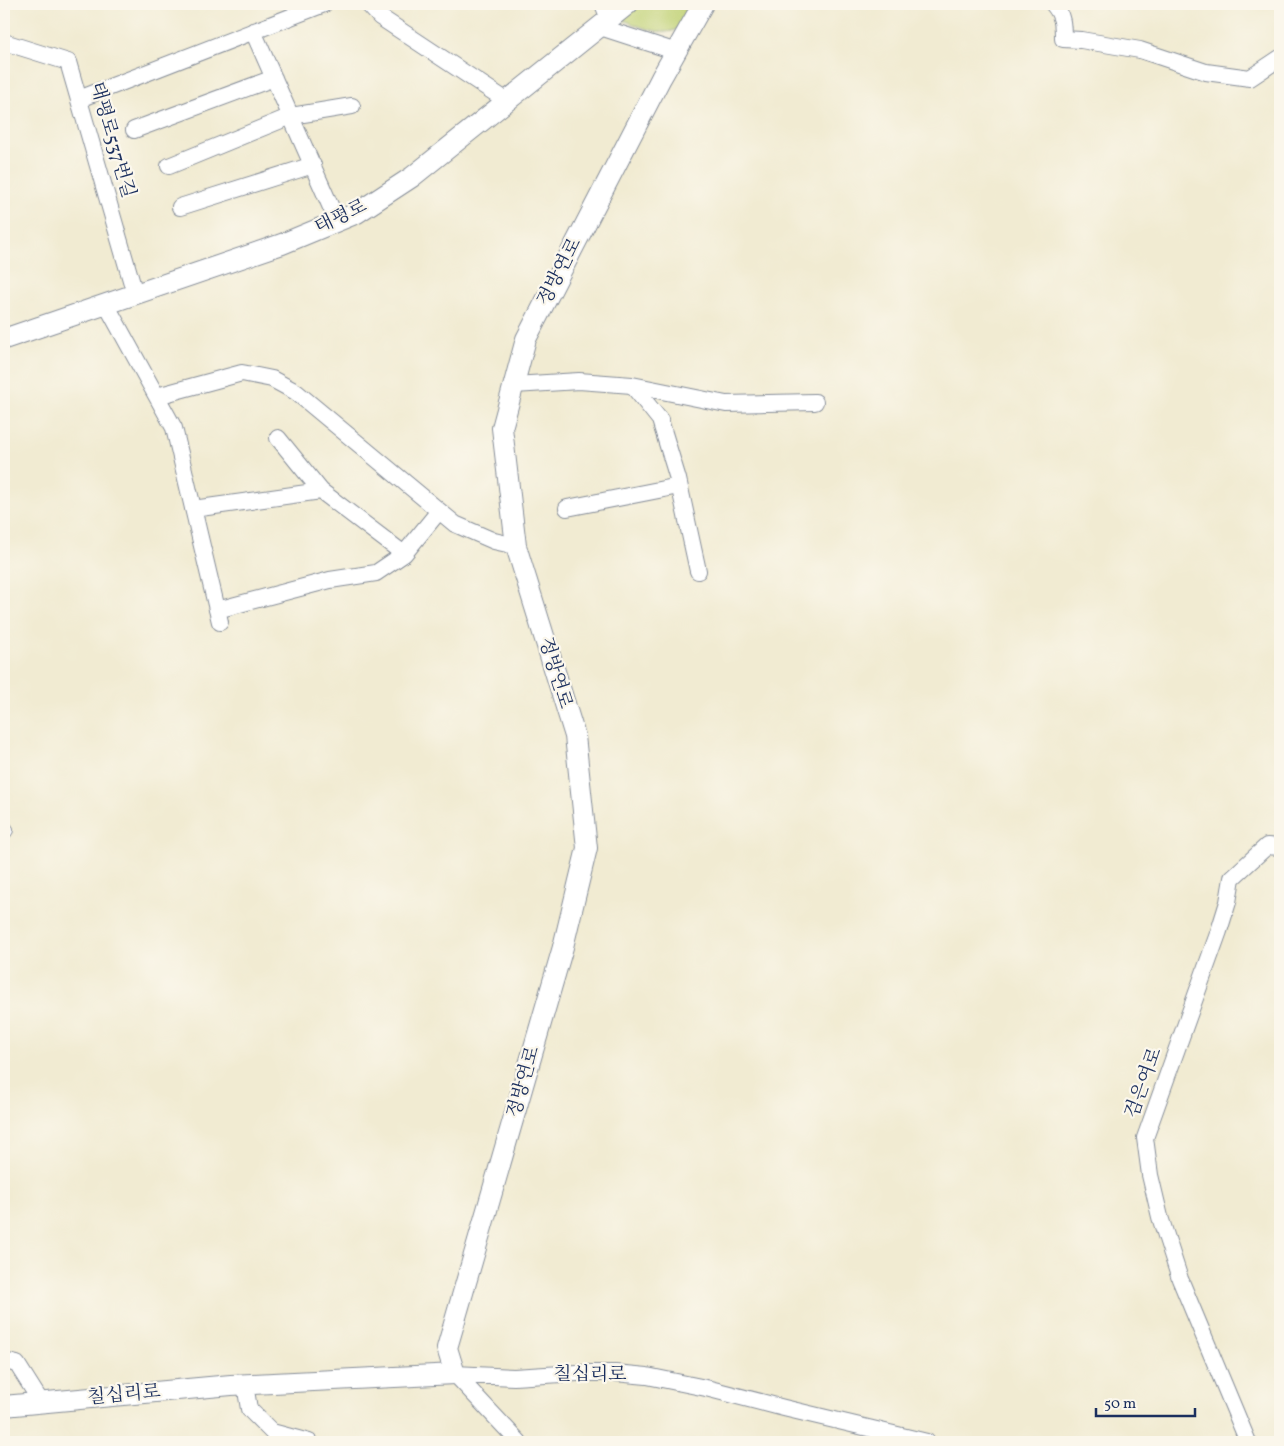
<svg xmlns="http://www.w3.org/2000/svg" width="1284" height="1446" viewBox="0 0 1284 1446" font-family="Vollkorn,'Noto Serif KR',serif">
<style>
.green{fill:#c0d173;stroke:#6e8068}
.lines{fill:none;stroke-linecap:round;stroke-linejoin:round}
.minor-casing{stroke:#868d98;stroke-width:18}
.major-casing{stroke:#868d98;stroke-width:22}
.minor{stroke:#fff;stroke-width:16}
.major{stroke:#fff;stroke-width:20}
.labels{text-anchor:middle;dominant-baseline:central;stroke-width:4.5;stroke-linejoin:round;paint-order:stroke}
.street-label{font-size:19px;fill:#1b2f5e;stroke:#fbf7ec}
</style>
<rect width="100%" height="100%" fill="#fbf7ec"/>
<filter id="ink" filterUnits="userSpaceOnUse"><feTurbulence type="fractalNoise" baseFrequency=".02" numOctaves="2"/><feDisplacementMap in="SourceGraphic" scale="10" xChannelSelector="R" yChannelSelector="G"/><feConvolveMatrix kernelMatrix="1 2 1 2 8 2 1 2 1" color-interpolation-filters="sRGB"/></filter>
<filter id="wash" filterUnits="userSpaceOnUse"><feTurbulence type="fractalNoise" baseFrequency=".0096" numOctaves="4" result="noise"/><feDisplacementMap in="SourceGraphic" scale="20" xChannelSelector="R" yChannelSelector="G"/><feGaussianBlur stdDeviation="1.12" result="paint"/><feColorMatrix in="noise" values="0 0 0 0 0 0 0 0 0 0 0 0 0 0 0 0 0 1.4 0 .05"/><feComposite in="paint" operator="in"/></filter>
<g filter="url(#wash)">
<rect width="100%" height="100%" fill="#f1ebd2"/>
<path class="green" d="M638,4H692C688,11 684,23 678,28C664,39 634,24 619,18Z"/>
</g>
<g filter="url(#ink)">
<g class="lines">
<defs>
<path id="minor" d="M368,4L380,17L507,101
M603,4L609,19
M1053,4C1063,15 1063,25 1063,39L1081,40L1140,50L1206,72L1250,78L1280,58
M600,27L677,52
M253,31L337,221
M4,42L68,62L135,294
M79,99L324,4
M134,130L274,78
M169,166L291,116L352,106
M180,207L313,165
M106,304L174,428L220,622
M514,385L579,381L632,385L726,404L815,402
M632,385L660,420L678,479L698,571
M157,396L242,373L272,379L296,392L455,524L494,541L516,546
M278,438L321,491L404,554
M567,508L679,486
M193,509L321,491
M217,610L330,580L376,573L404,554L439,511
M4,831L5,830
M4,1361L17,1364L41,1402
M455,1374L514,1377L577,1373H615L647,1376L706,1388L784,1408L927,1442
M455,1374L519,1442
M245,1384L249,1409L272,1432L309,1442
M1248,1442L1180,1279L1160,1217L1150,1175L1145,1138L1219,931L1228,902L1232,878L1267,846L1280,847"/>
<path id="major" d="M4,339L282,244L357,213L412,177L628,4
M4,1406L231,1385L455,1374L447,1348L563,947L587,848L575,736L516,546L502,428L526,339L661,78L703,4"/>
</defs>
<use href="#minor" class="minor-casing"/>
<use href="#major" class="major-casing"/>
<use href="#minor" class="minor"/>
<use href="#major" class="major"/>
</g>
</g>
<g class="labels">
<g class="street-label">
<text transform="translate(112 140) rotate(74)">태평로537번길</text>
<text transform="translate(341 217) rotate(-26)">태평로</text>
<text transform="translate(560 272) rotate(-63)">정방연로</text>
<text transform="translate(555 673) rotate(73)">정방연로</text>
<text transform="translate(524 1082) rotate(-74)">정방연로</text>
<text transform="translate(1144 1083) rotate(-70)">검은여로</text>
<text x="590" y="1375">칠십리로</text>
<text transform="translate(124 1395) rotate(-5)">칠십리로</text>
</g>
</g>
<rect width="1284" height="1446" fill="none" stroke="#fbf7ec" stroke-width="20"/>
<path d="M1096 1408v8h99v-8" fill="none" stroke="#1b2f5e" stroke-width="2.5"/>
<text x="1104" y="1408" font-size="15" fill="#1b2f5e" stroke="#fbf7ec" stroke-width="4" paint-order="stroke">50 m</text>
</svg>
